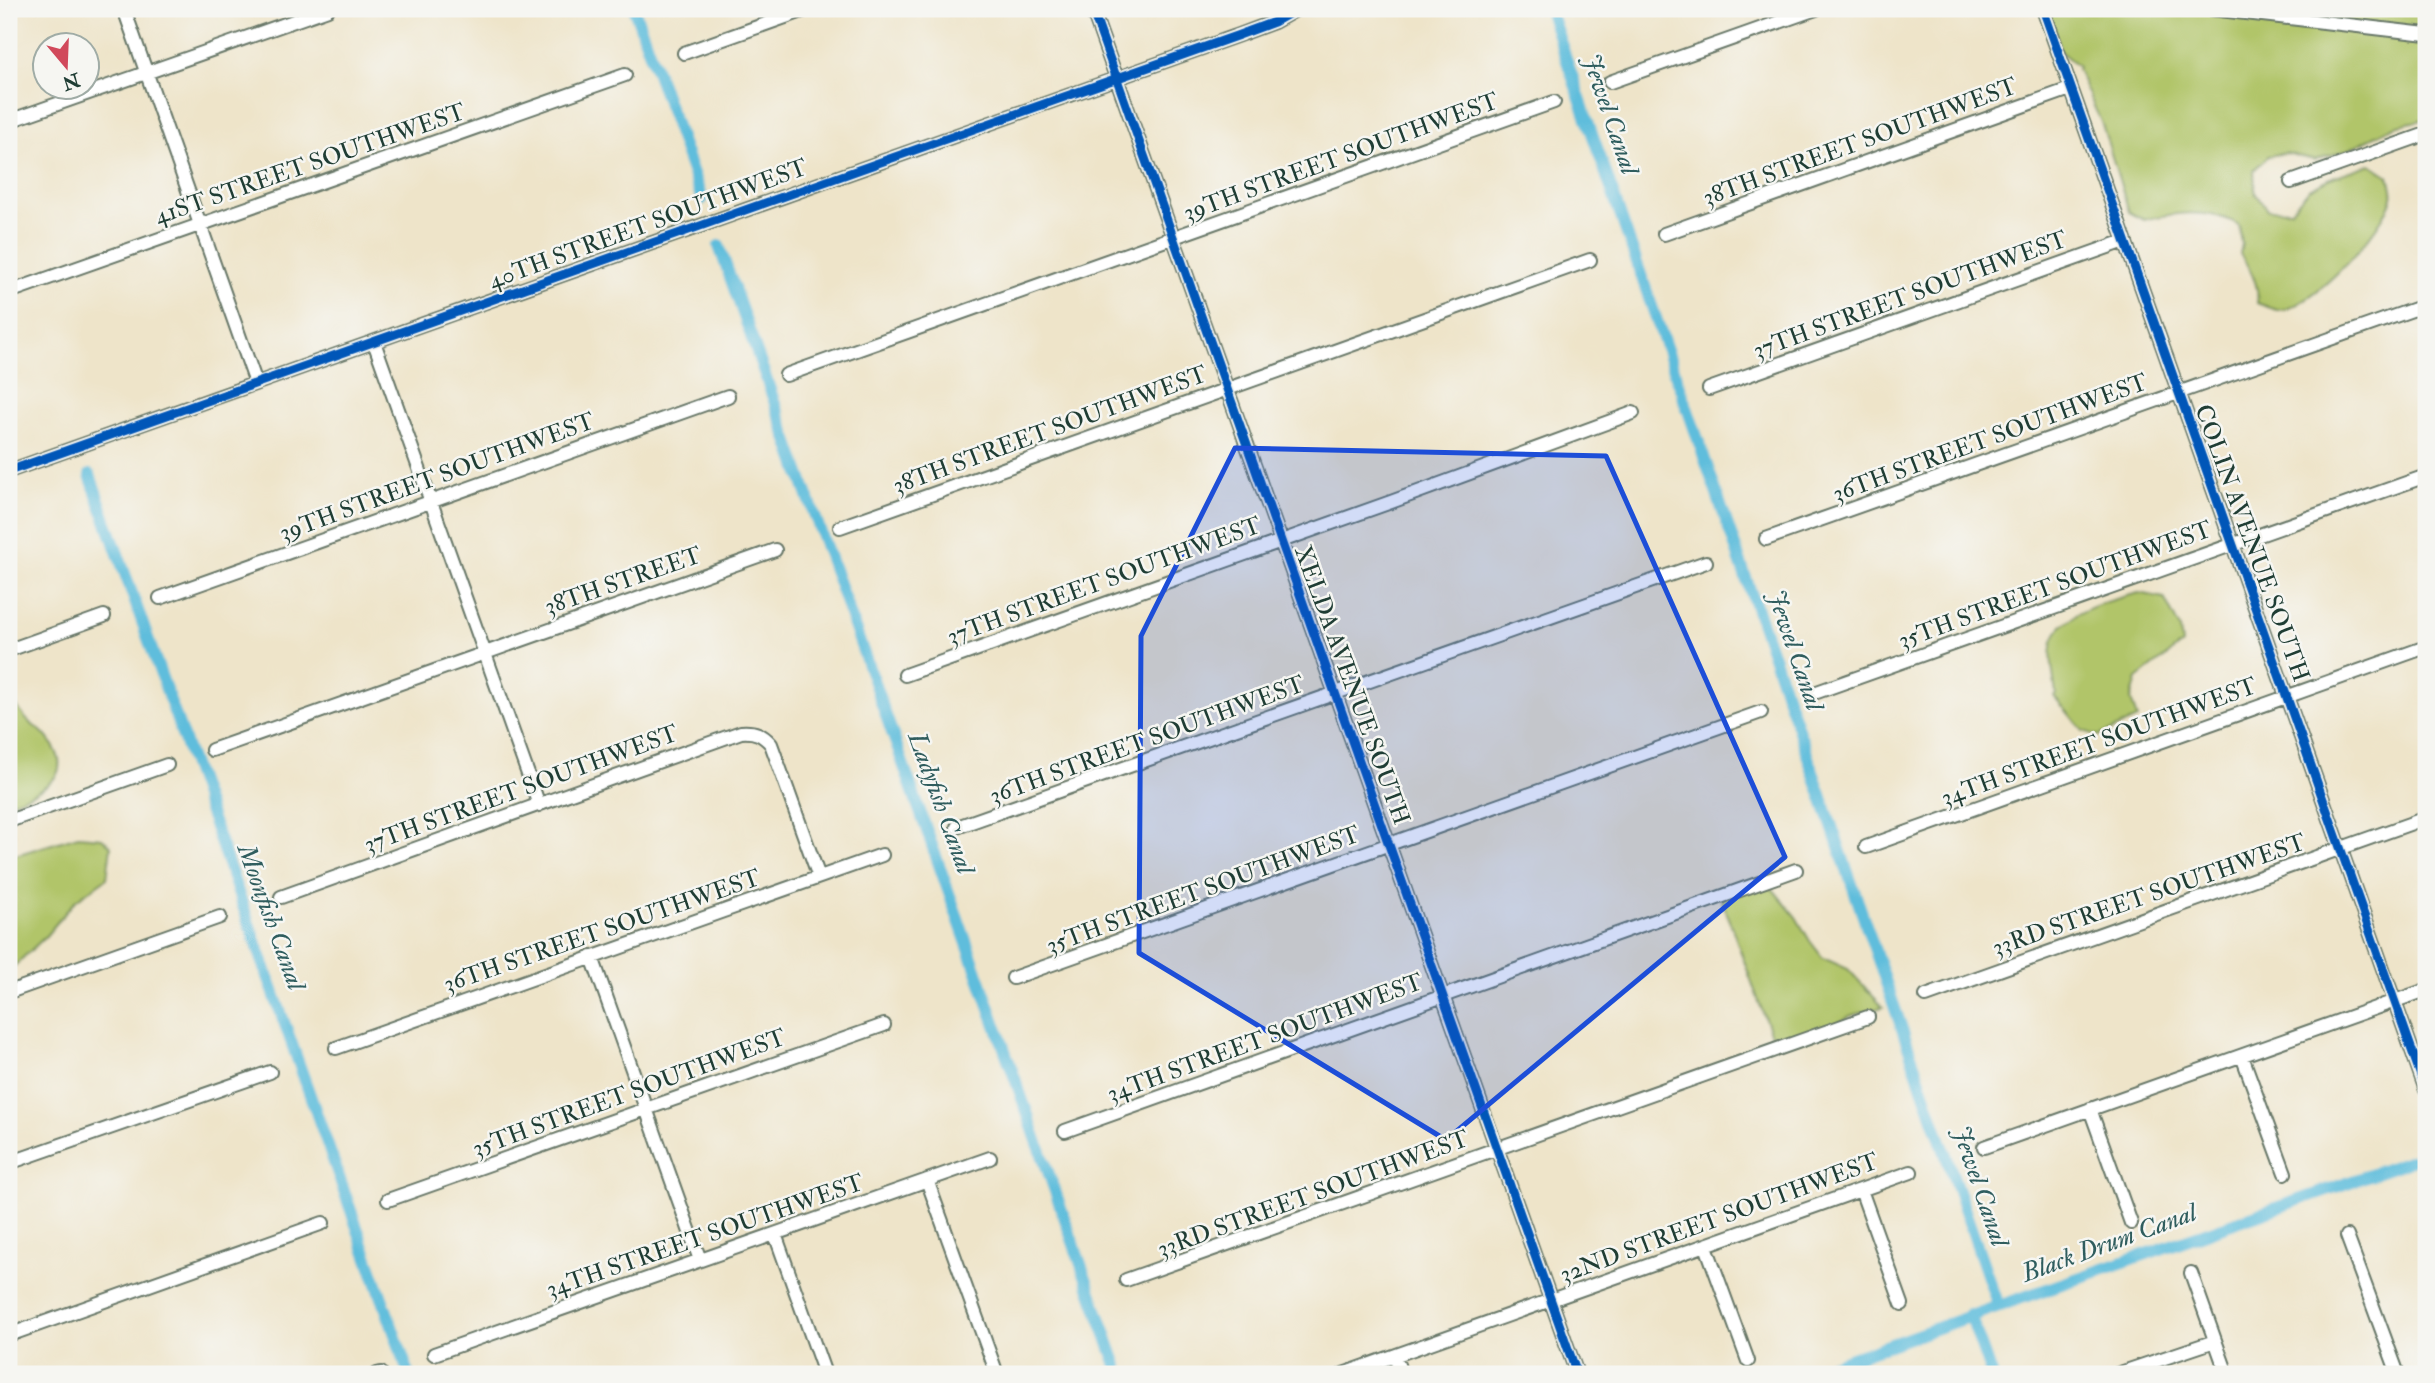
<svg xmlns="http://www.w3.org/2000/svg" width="2435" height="1383" viewBox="0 0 2435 1383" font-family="'IM FELL Double Pica',serif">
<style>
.green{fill:#b1c569;stroke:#68814e;stroke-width:2}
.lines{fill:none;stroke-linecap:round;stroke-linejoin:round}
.canal{stroke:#5ebddc;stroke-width:12}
.minor-casing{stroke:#677768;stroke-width:16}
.minor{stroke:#fff;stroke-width:12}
.cycleway-casing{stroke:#f6f6f2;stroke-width:13}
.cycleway{stroke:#0057b8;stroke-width:9}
.marked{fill:#1d4ed8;fill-opacity:0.2;stroke:#1d4ed8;stroke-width:5;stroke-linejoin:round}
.labels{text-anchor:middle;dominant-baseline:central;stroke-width:5;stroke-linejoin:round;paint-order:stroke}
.street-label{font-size:24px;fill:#1f3d34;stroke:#f6f6f2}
.water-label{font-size:26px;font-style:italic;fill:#2f5d5e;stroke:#f6f6f2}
</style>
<rect width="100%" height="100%" fill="#f6f6f2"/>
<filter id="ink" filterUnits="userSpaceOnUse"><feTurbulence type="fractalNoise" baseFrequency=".0143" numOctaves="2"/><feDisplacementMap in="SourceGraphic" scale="14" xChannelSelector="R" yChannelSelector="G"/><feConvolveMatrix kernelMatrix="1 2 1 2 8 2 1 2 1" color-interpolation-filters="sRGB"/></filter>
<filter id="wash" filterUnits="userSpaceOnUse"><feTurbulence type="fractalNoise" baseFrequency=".00686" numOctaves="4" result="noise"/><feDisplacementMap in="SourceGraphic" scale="28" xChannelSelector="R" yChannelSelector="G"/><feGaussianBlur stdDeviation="1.57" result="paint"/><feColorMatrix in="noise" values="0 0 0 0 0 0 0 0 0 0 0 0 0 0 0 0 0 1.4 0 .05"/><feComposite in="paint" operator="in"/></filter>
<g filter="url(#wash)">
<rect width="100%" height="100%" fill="#eee4c9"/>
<path class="green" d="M2043,9H2426V119L2395,126L2345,151L2314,160L2286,153L2268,156L2254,170L2255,193L2268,209L2291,210L2309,189L2333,177L2371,164L2389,176C2390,182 2394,191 2392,197C2386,228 2310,311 2278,310C2272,309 2264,305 2257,303C2260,284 2250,269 2240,254L2242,244L2239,225C2210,208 2175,212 2144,220L2129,212L2102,124L2077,69L2078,66L2058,50Z
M2139,593L2164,598L2180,629L2182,644L2137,679L2131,699L2137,719L2099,736L2083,731L2054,696L2056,694C2054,678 2048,653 2054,638C2065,611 2114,599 2139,593Z
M9,696C16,704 21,714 29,722C33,726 38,728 42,732C82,774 46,789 9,803Z
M78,836L102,838L111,846L107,878L75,901L45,937L9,971V857Z
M1738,887L1772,888L1796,917L1810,941L1823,958L1848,969L1883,1007L1850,1016L1820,1034L1774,1043L1720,895Z"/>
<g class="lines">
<path class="canal" d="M634,9L702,199
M1549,9L1998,1306
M719,246L1120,1374
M90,475L409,1374
M1970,1315L1991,1374
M1807,1374L2426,1155"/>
</g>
</g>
<g filter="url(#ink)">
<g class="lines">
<defs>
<path id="minor" d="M124,9L256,383
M1092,9L1577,1374
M2043,9L2426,1090
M2211,9L2426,34
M684,53L808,9
M1610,82L1816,9
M9,121L328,9
M2291,182L2426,134
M1664,234L2070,89
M9,292L625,75
M374,342L539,805
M786,375L1554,102
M1709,389L2125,241
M9,471L1239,35L1274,22L1297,9
M840,527L1590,260
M1766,539L2426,305
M160,598L728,396
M9,650L104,616
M905,675L1391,502L1633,413
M1817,692L2426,476
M212,750L775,550
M9,821L167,765
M957,827L1706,562
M1866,847L2426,647
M281,897L741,732C755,731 762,734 771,744L819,877
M592,957L700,1260
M1013,978L1761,712
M9,992L220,917
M1926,996L2426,818
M336,1048L882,855
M2242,1056L2285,1173
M2090,1109L2131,1223
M1065,1131L1796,870
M1984,1147L2426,990
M9,1163L270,1072
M927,1180L997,1374
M1861,1190L1902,1304
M388,1200L884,1025
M775,1234L825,1374
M2347,1236L2398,1374
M1706,1246L1748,1361
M2191,1273L2227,1374
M1126,1280L1868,1017
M9,1335L323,1223
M434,1354L990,1158
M1395,1356L1401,1374
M377,1374L381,1373
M1343,1374L1911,1172
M2117,1374L2215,1341"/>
</defs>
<use href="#minor" class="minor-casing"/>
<use href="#minor" class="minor"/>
<defs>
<path id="cycleway" d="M1092,9L1577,1374
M2043,9L2426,1090
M9,471L1239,35L1274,22L1297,9"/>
</defs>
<use href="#cycleway" class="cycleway-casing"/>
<use href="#cycleway" class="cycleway"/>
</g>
</g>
<path class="marked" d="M1235,448L1606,456L1785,857L1446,1140L1139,953L1141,636Z"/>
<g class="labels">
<g class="street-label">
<text transform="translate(1860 142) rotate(-20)">38TH STREET SOUTHWEST</text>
<text transform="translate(1341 157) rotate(-20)">39TH STREET SOUTHWEST</text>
<text transform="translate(310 164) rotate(-19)">41ST STREET SOUTHWEST</text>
<text transform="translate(648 224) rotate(-20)">40TH STREET SOUTHWEST</text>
<text transform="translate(1910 295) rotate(-20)">37TH STREET SOUTHWEST</text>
<text transform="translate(1050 430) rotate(-20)">38TH STREET SOUTHWEST</text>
<text transform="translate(1990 438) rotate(-20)">36TH STREET SOUTHWEST</text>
<text transform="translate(437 477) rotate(-20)">39TH STREET SOUTHWEST</text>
<text transform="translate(2252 543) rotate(70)">COLIN AVENUE SOUTH</text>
<text transform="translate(623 581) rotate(-19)">38TH STREET</text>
<text transform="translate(1104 581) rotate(-20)">37TH STREET SOUTHWEST</text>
<text transform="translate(2055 585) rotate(-20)">35TH STREET SOUTHWEST</text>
<text transform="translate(1352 685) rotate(70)">XELDA AVENUE SOUTH</text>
<text transform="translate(1147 740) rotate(-20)">36TH STREET SOUTHWEST</text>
<text transform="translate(2099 742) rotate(-20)">34TH STREET SOUTHWEST</text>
<text transform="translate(521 789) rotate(-20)">37TH STREET SOUTHWEST</text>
<text transform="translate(1203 890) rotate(-20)">35TH STREET SOUTHWEST</text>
<text transform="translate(2149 895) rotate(-19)">33RD STREET SOUTHWEST</text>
<text transform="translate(602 931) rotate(-19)">36TH STREET SOUTHWEST</text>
<text transform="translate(1265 1038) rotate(-20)">34TH STREET SOUTHWEST</text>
<text transform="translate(629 1093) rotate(-20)">35TH STREET SOUTHWEST</text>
<text transform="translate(1313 1194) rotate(-20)">33RD STREET SOUTHWEST</text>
<text transform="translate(1719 1218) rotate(-20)">32ND STREET SOUTHWEST</text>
<text transform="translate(705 1236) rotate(-19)">34TH STREET SOUTHWEST</text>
</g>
<g class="water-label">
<text transform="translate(1610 114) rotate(71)">Jewel Canal</text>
<text transform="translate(1795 650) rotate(71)">Jewel Canal</text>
<text transform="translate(941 803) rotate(70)">Ladyfish Canal</text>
<text transform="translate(271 917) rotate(70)">Moonfish Canal</text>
<text transform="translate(1980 1186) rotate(71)">Jewel Canal</text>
<text transform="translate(2109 1243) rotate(-20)">Black Drum Canal</text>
</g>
</g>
<rect width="2435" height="1383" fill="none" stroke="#f6f6f2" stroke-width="35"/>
<g transform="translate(66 66) rotate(161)"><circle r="33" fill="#f6f6f2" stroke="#a0aca6" stroke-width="2"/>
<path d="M0-5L12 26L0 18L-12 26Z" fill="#d1495b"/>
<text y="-10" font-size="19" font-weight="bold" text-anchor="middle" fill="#1f3d34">N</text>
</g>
</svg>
